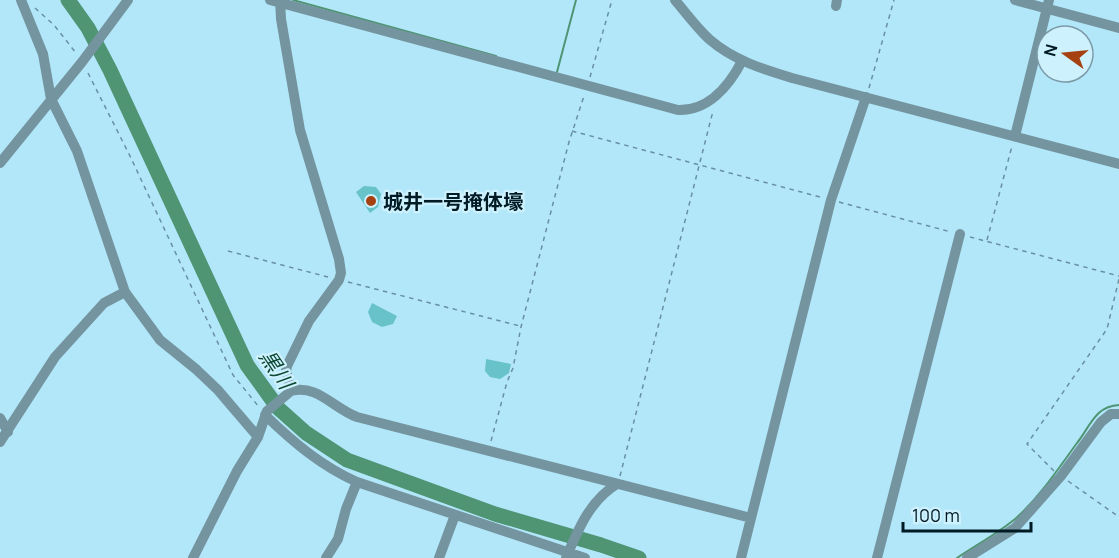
<svg xmlns="http://www.w3.org/2000/svg" width="1119" height="558" viewBox="0 0 1119 558" font-family="Manrope,'Noto Sans JP',sans-serif">
<style>
.lines{fill:none;stroke-linecap:round;stroke-linejoin:round}
.stream{stroke:#4f9574;stroke-width:2}
.river{stroke:#4f9574;stroke-width:15}
.building{fill:#67c2c9}
.path{stroke:#6791a0;stroke-width:1.5;stroke-dasharray:4.5 4.5;stroke-linecap:butt}
.minor{stroke:#74949f;stroke-width:10}
.poi-dot{fill:#a64212;stroke:#cef1fe;stroke-width:2}
.labels{text-anchor:middle;dominant-baseline:central;stroke-width:4.5;stroke-linejoin:round;paint-order:stroke}
.poi-label{font-size:20px;font-weight:bold;fill:#001b24;stroke:#cef1fe;text-anchor:start}
.water-label{font-size:21px;font-style:italic;fill:#0c4730;stroke:#cef1fe}
</style>
<rect width="100%" height="100%" fill="#b2e7fa"/>
<g class="lines">
<path class="stream" d="M293,0L496,56
M557,72L576,0
M957,558C976,545 997,534 1015,519C1039,498 1058,469 1077,443C1090,427 1095,406 1119,405"/>
<path class="river" d="M68,0L88,28L110,70L247,365L278,408L306,433L347,460L495,514L601,545L639,558"/>
</g>
<path class="building" d="M364,186L376,187L381,194L378,207L370,213L356,192Z
M372,303L397,316L393,324L382,327L372,322L368,312Z
M486,359L511,364L509,373L500,379L490,377L485,371Z"/>
<g class="lines">
<path class="path" d="M35,8L54,25L76,53
M88,73L130,156L233,375L259,407
M590,77L612,0
M869,88L894,0
M572,131L820,197
M839,202L951,232
M970,237L1119,276
M987,240L1012,146
M228,251L328,277
M348,282L520,326
M491,441L507,382L513,368L521,327L569,142L584,96
M1054,471L1027,444L1107,329L1119,279
M620,476L713,111
M1068,481L1119,517"/>
<path class="minor" d="M21,0L43,54L51,99L77,151L125,292L160,340L197,370L217,389L258,437
M270,0L678,110C708,111 729,86 742,61
M675,0C686,13 696,27 709,39C733,60 762,69 792,78L1119,164
M1015,0L1119,28
M836,6L837,0
M1015,136L1049,0
M0,163L82,62L128,0
M291,391C317,384 333,408 357,417L751,518
M265,415C293,442 321,466 357,482L585,558
M0,418L8,432
M0,442L55,357L104,303L125,292
M193,558L237,471L258,437L267,411L291,391L286,371L287,366L309,321L339,280L341,273L339,259L300,130L281,19L280,0
M326,558L338,539L346,509L357,482
M439,558L455,515
M566,558C578,530 590,500 617,484
M741,558L831,200L866,97
M877,558L960,234
M967,558L1015,528L1061,476L1101,422L1111,414H1119"/>
</g>
<circle class="poi-dot" cx="371" cy="201" r="6"/>
<g class="labels">
<g class="poi-label">
<text x="383" y="201">城井一号掩体壕</text>
</g>
<g class="water-label">
<text transform="translate(277 369) rotate(56)">黒川</text>
</g>
</g>
<g transform="translate(1065 54) rotate(285)"><circle r="28" fill="#cef1fe" stroke="#7c9ba7" stroke-width="1.5"/>
<path d="M0-4.5L10 22L0 15L-10 22Z" fill="#a64212"/>
<text y="-9" font-size="16" font-weight="bold" text-anchor="middle" fill="#001b24">N</text>
</g>
<path d="M903 522v9h128v-9" fill="none" stroke="#001b24" stroke-width="3"/>
<text x="912" y="522" font-size="18" fill="#001b24" stroke="#cef1fe" stroke-width="4.5" paint-order="stroke">100 m</text>
</svg>
